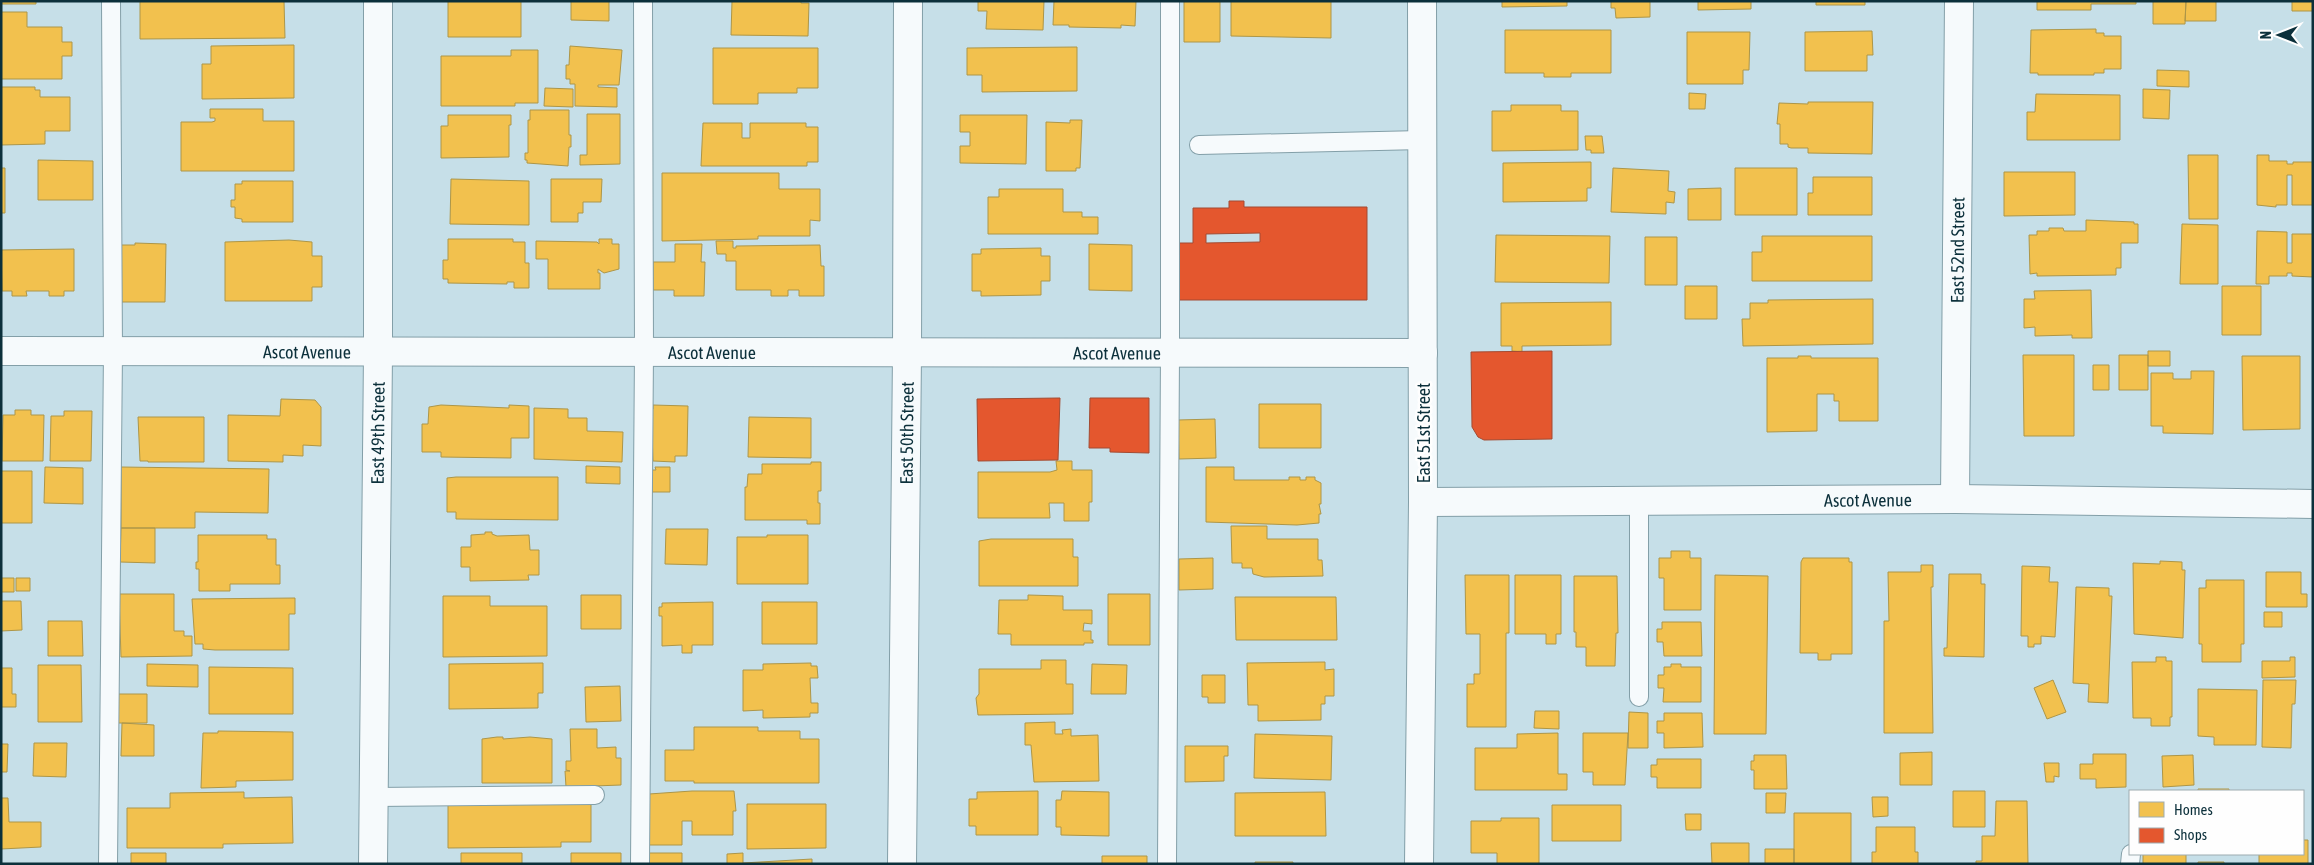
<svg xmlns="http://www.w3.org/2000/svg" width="2314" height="865" viewBox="0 0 2314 865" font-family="'Asap Condensed',sans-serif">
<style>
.homes{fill:#f2c14e;stroke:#ad9648}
.shops{fill:#e4572e;stroke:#a34b32;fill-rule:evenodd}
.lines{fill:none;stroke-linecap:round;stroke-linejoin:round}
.lane-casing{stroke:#839fa8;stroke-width:20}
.street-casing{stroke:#839fa8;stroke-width:30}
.lane{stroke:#f6fafc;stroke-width:18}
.street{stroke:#f6fafc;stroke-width:28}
.labels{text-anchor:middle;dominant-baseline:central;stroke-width:5;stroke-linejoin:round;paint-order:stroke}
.street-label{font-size:18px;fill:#0c303b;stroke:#fefefe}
</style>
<rect width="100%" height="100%" fill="#c6dfe8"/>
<path class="homes" d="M1,1H36V4H1Z
M140,1H284L285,38L140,39Z
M448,1H521V37H448Z
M571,1H609V21L571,20Z
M732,1H801V3H809L808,36L731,35Z
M978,1H1044L1043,30L986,29L987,11H978Z
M1054,1H1136L1135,26L1121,25V28L1069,27V25H1053Z
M1184,1H1220V42H1184Z
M1231,1H1331V38L1231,36Z
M1502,1H1567V6L1502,7Z
M1611,1H1650V17L1616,18L1615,8H1611Z
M1698,1H1751V9L1698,10Z
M1816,1H1865V5H1816Z
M2037,1H2136V4H2091V10H2037Z
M2153,1H2186L2185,24H2153Z
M2186,1H2216V21H2185Z
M2292,1H2313V11H2292Z
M1,12H27V27H62V42H72V56H62V79H1Z
M2096,29V33H2104V36H2121V69H2104V73H2094V75H2038V73H2030L2031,30Z
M1505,30H1611V73H1571V77H1544V73H1505Z
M1872,31L1873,55H1867V71H1805V32Z
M1687,32H1750L1749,70H1743V84H1687Z
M294,45V98L202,99V64H211V46Z
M570,46L622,50L619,85H598V87L617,88V107L575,106V84H570V79H566V65H569Z
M1077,47V91L982,92V75H967V48Z
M713,48H818V88H797V93H758V104H713Z
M511,50H538V103H515V106H441V56H511Z
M2157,70L2189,71V87L2157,86Z
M1,87H35V90H40V97H70V131H45V144L1,145Z
M545,88L573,89V107L544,106Z
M2143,89L2170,90L2169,119L2143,118Z
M1689,93L1706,94L1705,109H1689Z
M2036,94L2120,95V140H2027V112H2035Z
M1808,102H1873L1872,154L1808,153V148H1791L1788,147V144H1780V124H1777L1779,103L1808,104Z
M1511,105H1561V111H1578V150L1492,151V111H1511Z
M210,109H263V121H294V171H181V122H212L215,121V118H210Z
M530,110H569V135H571V147H569L568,166L527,163V160H525V153H528V120H530Z
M587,114H620V164L580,165V155H587Z
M448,115H511V125H509V157L441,158V126H448Z
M960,115H1027L1026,164L960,163V146H970V132H960Z
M1070,120H1082L1080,168H1076V171H1046V122L1070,123Z
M703,123H742V138H750V123H806V127H818V162H807V166H701Z
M1585,136H1602L1604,153H1591V150H1586Z
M2188,155H2218V219H2189Z
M2257,155H2269V161H2287V164H2293V162H2313V205H2292V175H2287V205H2276V207L2257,205Z
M38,160L93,161V200H38Z
M1591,162V188H1587V201L1503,202V163Z
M1,168H5V213H1Z
M1613,168L1669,171L1668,191L1675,192L1674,203L1666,202V214L1611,212Z
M1735,168H1797V215H1735Z
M2004,172H2075V215L2004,216Z
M662,173H779V189H820V221L810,220V236H758V239L662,241Z
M1813,177H1872V215H1808V193H1813Z
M451,179L529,181V225L450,224Z
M551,179H602L601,202H583V213H578V222H551Z
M242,181H293V222H242V219L235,218V207H231V200H235V184H242Z
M1721,188V220H1688V189Z
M999,189H1063V212H1082V217H1098V234H988V197H999Z
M2086,220L2134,222V224H2138V243H2121V268H2116V275L2037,276V273L2030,274L2029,235H2037V231H2049V228H2063L2064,231H2086Z
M2182,224L2218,225V284H2180Z
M2257,231L2287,232V263H2292V234H2313V277L2292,276V273H2287V276H2269V284H2256Z
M1496,235L1610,236L1609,283L1495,282Z
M1762,236H1872V281H1752V252H1762Z
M1645,237H1677V285H1645Z
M448,239H513V242H525V263H529V288H514V282H507V284L448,283V279H443V260H448Z
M599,239H612V244H619V269L604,273L598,269V273H600V289H548V259H536V241L597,242L599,244Z
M289,240L312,242V256H322V287H312V301H225V242Z
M716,241H733V248H736V246L820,245L821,266H824V296H799V290H788V296H771V290H736V261H726V254H717Z
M135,243L166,244L165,302H119V245H135Z
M675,244H702L701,262H705L704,296H674V290H653V262H675Z
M1089,244L1132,245V291L1089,290Z
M1041,248V256H1050V281H1041V295L981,296V291H972V254H981V249Z
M74,249V291H64V296H49V291H26L27,296H12V291H2L1,250Z
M1685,286H1717V319H1685Z
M2222,286H2261V335H2222Z
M2091,290L2092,338H2072V335L2035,336V327L2024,328V299H2035L2034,291Z
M1873,299V344L1743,346L1742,319H1750V303H1768V300Z
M1611,302V345L1522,346V352L1512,351V346H1501V303Z
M2148,351H2170V366H2148Z
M2023,355H2074V436H2024Z
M2119,355H2148V390H2119Z
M1798,356H1811V358H1878V421H1839V401H1834V394H1817V431L1767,432V358H1798Z
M2242,356H2300V429L2243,430Z
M2093,365H2109V390H2093Z
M2191,371H2214L2213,434L2163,433V426H2151V373H2173V379H2191Z
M281,399L315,400L321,407V446L303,445V456L283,455V462L228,461V415L280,416Z
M1259,404H1321V448H1259Z
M441,405L509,408V405L529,406V438H511V458L441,457V452H422V424H428L429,407Z
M653,405L688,406L687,456H675V462L653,461L652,433H648L649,409H653Z
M534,408L568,409V418H587V431L623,432L622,462L534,459Z
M15,410H31V415H44L43,461H2L3,415H15Z
M64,411H92L91,461H50L51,416H64Z
M138,417H204V462H148V461H140Z
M749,417L811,418V458L748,457Z
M1215,419L1216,458L1179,459L1178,420Z
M1056,461H1072V470H1092V502H1089V521H1064V503H1049L1050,518H978V472H1050L1057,470Z
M811,462H821V491H818V503H820V524H807V520H745V487H747L748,474H762V464H811Z
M586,466L620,467V484L586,483Z
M45,467L83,468V504L44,503Z
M121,467L269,469L268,513L195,512V528H121Z
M655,467H670V492H652V470H656Z
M1206,467H1234V480H1289V477H1300V480H1306V477H1315V480L1321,483V504H1319L1321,514H1319V523L1297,525L1206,522Z
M1,471H32V523H1Z
M456,477H558V520L456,519V512H447V478Z
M1231,526H1267V539H1318V560H1322L1323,576L1264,577L1253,574L1252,568H1242V563H1232Z
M121,528H155V563L120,562Z
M666,529H708L707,565L665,564Z
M485,532H492V534L497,536L529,535L530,550H539V575H528L529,580L470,581V567H461V547H471V535L485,534Z
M198,535H267V539H276V565H280V584H230V591H199V569H196V562H198Z
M767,535H808V584H737V537H767Z
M991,539H1073V557H1078V586H979V541Z
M1671,551H1690V558H1701V610H1664V578H1659V558H1671Z
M1213,558V589L1179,590V559Z
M1803,558H1849V562H1852V654H1831V660H1818V653H1800L1801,562Z
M2160,561L2182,562V570H2185L2183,638L2134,634L2133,563L2160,564Z
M1921,565H1933V587H1931L1933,733H1884V621H1889L1888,572H1921Z
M2022,566L2050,567L2049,582H2058L2055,637L2041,636V644H2034V647H2028V636H2021Z
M2266,572H2301V594H2307V607H2266Z
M1949,574H1981V584H1985L1984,657L1944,656V648H1947Z
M1465,575H1509V633H1506V727H1467V684H1474V674H1480V634H1466Z
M1515,575H1561V634H1556V644H1546V634H1515Z
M1715,575L1768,576L1766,734H1714Z
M1574,576H1617L1618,633H1616L1615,666H1586V647H1576V632H1574Z
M1,578H14V592H1Z
M16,578H30V591H16Z
M2206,580H2244V644H2241V662H2202V644H2199V588H2206Z
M2076,587L2109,588V596H2112L2108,703L2088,702L2089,684L2073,683Z
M119,594H174V631H184V636H192V656L121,657Z
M1108,594H1150V645H1108Z
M581,595H621V629H581Z
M1028,595L1063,596V610H1092V624L1084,623L1083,631H1091V640H1093V643H1084V645H1011V634H998L999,600H1028Z
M443,596H490V606H547V656L443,657Z
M1235,597H1336L1337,640H1236Z
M295,598V614H289V650H215L203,649V644H195L192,599Z
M1,601H21L22,630L1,631Z
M713,602V645H692V653H682V645L662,646V616H659V607H662V603Z
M762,602H817V644H762Z
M2264,612H2282V627H2264Z
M48,621H82L83,656H48Z
M1662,622H1701L1702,656H1664L1663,642H1657V629H1662Z
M2156,657H2166V661H2172V717H2170V726H2151V718H2133L2132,662H2156Z
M2290,657H2295V677L2262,678V661H2290Z
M1041,660H1066V684H1073V714L978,715L976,698L979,694V669H1041Z
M1325,662V670L1334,669V696H1325V704H1321V720L1258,721V705H1248L1247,663Z
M543,663V693H538V708L449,709V664Z
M811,663V666H817L818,678H810L811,703H818V713H810V717L763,718V710L743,711V670H763V664Z
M147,664L198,665V687L147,686Z
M1092,664L1127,665L1126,694H1091Z
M1671,664H1681V667H1701V702H1663L1664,688H1658V675H1664V667H1671Z
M38,665H81L82,722H38Z
M209,667L293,668V714H209Z
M1,668H12V694H16V707H1Z
M1202,675H1225V703H1208V697H1202Z
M2053,680L2066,712L2047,719L2034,688Z
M2263,680H2296L2295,704H2292L2291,748L2262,747Z
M620,686L621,721L586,722L585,687Z
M2198,689L2257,690L2256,745H2214V737L2198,736Z
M118,694H147V723H118Z
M1535,711H1559V729L1534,728Z
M1629,712L1648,713V748H1628Z
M1664,713H1702L1703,747L1664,748V733H1657V721H1664Z
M1055,722V734H1063L1062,730L1071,729V736L1098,735L1099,781L1034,782L1031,745H1025V723Z
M122,723L154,725V756H121Z
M694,727H758V731H800V739H819V783H694V781H665V750H694Z
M570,729H597V748L616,747V758H621V785L566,787L565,771H570L566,770V761H571Z
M218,731L293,732V780L236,781V787L201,788L203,733H218Z
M1558,733V774H1567V790H1475V748H1517V734Z
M1583,733H1628L1625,785H1593V772H1583Z
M1255,734L1332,736L1331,780L1254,778Z
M497,737H503V739L530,737L552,739V783H482V739Z
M34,743H67L66,777L33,776Z
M1,744H8L7,772H1Z
M1185,746H1228V756H1224V781L1185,782Z
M1932,752V785H1900V753Z
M2093,754H2126V787L2096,788V779H2080V764H2093Z
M1754,755H1786L1787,789H1754V770H1751V761H1754Z
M2193,755L2194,785L2163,787L2162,756Z
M1657,759H1701V788H1657V777H1651V765H1657Z
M2044,763H2059V777L2054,776V782H2046Z
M2198,789H2229V791H2198Z
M692,791H734L736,811H733V835H692V821H682V845H649V794Z
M1038,791V835H976V826H969V799H977V792Z
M1062,791L1109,792V836L1061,835V827H1056V800H1061Z
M1953,791H1985V827H1953Z
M244,792V798L292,797L293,843L223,844V848H127V808H170V793Z
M1325,792L1326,836H1235V793Z
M1766,793H1786L1785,813H1766Z
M1872,797H1888V816L1873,817Z
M1,798H8L9,822H41V847L1,849Z
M591,798V842H561V847L448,848V803Z
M1996,801H2027L2028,864H1976V861H1982V836H1995Z
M747,804H826V848L747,849Z
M1552,805H1621V841H1552Z
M1794,813H1851V864H1794Z
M1685,814H1701V830H1686Z
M1501,818H1539V864H1497V853H1471V821H1501Z
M1876,827H1915V852H1918V864H1872V852H1876Z
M2303,840H2308V864H2259V854H2303Z
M1711,843H1749V864H1712Z
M1765,849H1794V864H1765Z
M131,853H166V864H131Z
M461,853H522V864H461Z
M571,853H621V864H571Z
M648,853H682V864H647Z
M743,853V863L812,859V864H727V854Z
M2143,854H2186V864H2143Z
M1102,856H1147V864H1102Z
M1255,862H1293V864H1255Z
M2198,862H2224V864H2198Z"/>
<path class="shops" d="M1229,201H1244V207H1367V300H1176V243H1193V208H1229ZM1260,233V242L1206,243V234Z
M1552,351V439L1484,440L1478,437L1472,427L1471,352Z
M1060,398L1058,460L978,461L977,399Z
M1090,398H1149V453L1110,452V448H1089Z"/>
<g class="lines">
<defs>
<path id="lane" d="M1199,145L1422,140
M1639,500V697
M374,797L595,795
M108,864L113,351L111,1
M640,864L644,353L643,1
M1167,864L1170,353V1
M2130,864L2131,854"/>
<g id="street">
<path id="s1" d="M1,351L1423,353"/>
<path id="s2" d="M1955,499L1959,1"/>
<path id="s3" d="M1423,502L1955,499L2313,504"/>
<path id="s4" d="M373,864L378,353V1"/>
<path id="s5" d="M902,864L907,353L908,1"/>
<path d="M1419,864L1423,502L1422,1"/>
</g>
</defs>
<use href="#lane" class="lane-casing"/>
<use href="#street" class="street-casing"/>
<use href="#lane" class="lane"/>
<use href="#street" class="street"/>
</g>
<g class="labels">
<g class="street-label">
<text stroke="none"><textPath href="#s2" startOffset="249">East 52nd Street</textPath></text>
<text stroke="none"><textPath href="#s1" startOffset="306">Ascot Avenue</textPath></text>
<text stroke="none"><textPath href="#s1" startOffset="711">Ascot Avenue</textPath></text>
<text stroke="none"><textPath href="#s1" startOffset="1116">Ascot Avenue</textPath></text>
<text stroke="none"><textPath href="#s4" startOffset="431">East 49th Street</textPath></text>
<text stroke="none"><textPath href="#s5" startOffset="431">East 50th Street</textPath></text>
<text transform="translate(1423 433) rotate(-90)">East 51st Street</text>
<text stroke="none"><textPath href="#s3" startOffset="445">Ascot Avenue</textPath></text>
</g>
</g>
<rect width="2314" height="865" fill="none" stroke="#0c303b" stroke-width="5"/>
<rect x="2129" y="790" width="175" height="65" fill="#fefefe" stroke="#9dacb0"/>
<rect x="2139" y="802" width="25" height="15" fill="#f2c14e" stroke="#9dacb0"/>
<text x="2174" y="815" font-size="15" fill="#0c303b">Homes</text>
<rect x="2139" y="828" width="25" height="15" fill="#e4572e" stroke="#9dacb0"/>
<text x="2174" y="840" font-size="15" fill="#0c303b">Shops</text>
<g transform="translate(2279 35) rotate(270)" stroke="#fefefe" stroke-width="4" paint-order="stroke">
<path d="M0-4L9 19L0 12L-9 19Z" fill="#0c303b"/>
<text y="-8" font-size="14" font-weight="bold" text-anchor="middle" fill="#0c303b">N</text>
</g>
</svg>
